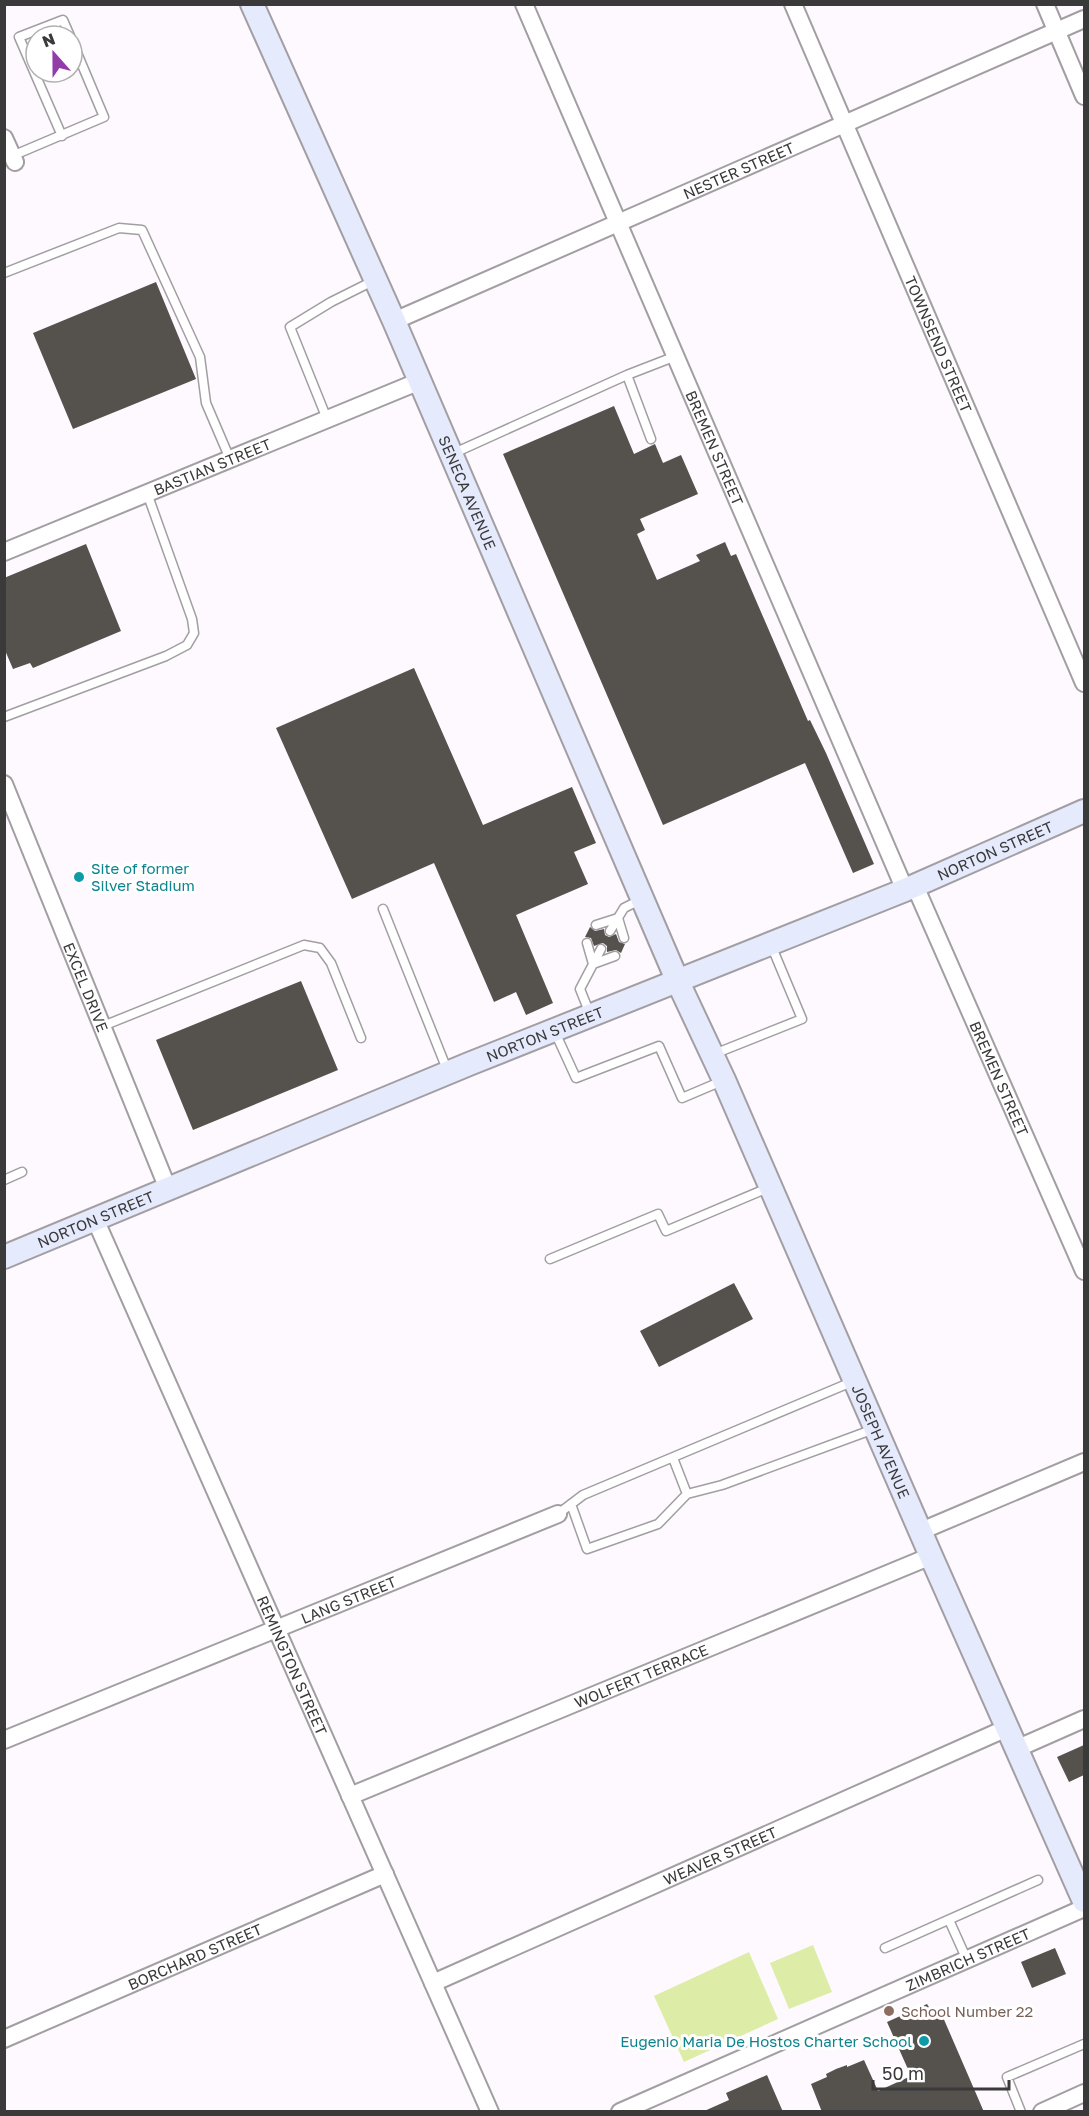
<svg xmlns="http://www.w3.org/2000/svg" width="1089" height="2116" viewBox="0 0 1089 2116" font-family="'Golos Text',sans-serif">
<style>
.green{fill:#ddeda8}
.building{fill:#55514d}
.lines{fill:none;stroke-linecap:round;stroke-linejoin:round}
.service-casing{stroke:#a29ea2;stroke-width:11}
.minor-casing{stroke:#a29ea2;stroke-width:20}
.secondary-casing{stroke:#a29ea2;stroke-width:26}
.service{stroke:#fff;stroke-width:8}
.minor{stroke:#fff;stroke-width:16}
.secondary{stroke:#e6eafd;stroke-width:22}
.culture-dot{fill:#0f9aa8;stroke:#fff;stroke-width:2}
.education-dot{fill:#8d6e63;stroke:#fff;stroke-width:2}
.labels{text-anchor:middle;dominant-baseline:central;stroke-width:6;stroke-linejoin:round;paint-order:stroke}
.street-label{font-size:15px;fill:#3b3a3b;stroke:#fff}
.culture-label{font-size:15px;fill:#0d838f;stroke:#fff;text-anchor:start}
.education-label{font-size:15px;fill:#785e54;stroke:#fff;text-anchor:start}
</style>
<rect width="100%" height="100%" fill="#fdf9fe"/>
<path class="green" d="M813,1945L832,1992L789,2009L770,1963Z
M749,1952L778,2019L684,2062L654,1996Z"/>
<path class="building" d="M156,282L196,379L73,429L33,333Z
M614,406L634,454L655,444L663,463L681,455L698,494L640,519L645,530L637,534L657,580L700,561L696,555L725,542L731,556L736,554L808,721L810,720L826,753L874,864L853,873L805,763L663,825L503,454Z
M86,544L121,631L33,668L30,663L13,669L4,648V578Z
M414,668L483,825L572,787L596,843L574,852L588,884L516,915L553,1003L526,1015L516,992L494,1002L434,863L352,899L276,728Z
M590,927L595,931L604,929L605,935L609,937L616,934L619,942L625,944L621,953L616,950L607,952V946L603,943L594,946L591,938L585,937Z
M301,981L338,1070L193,1130L156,1040Z
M734,1283L753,1319L659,1367L640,1331Z
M1084,1745V1775L1069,1782L1057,1757Z
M1055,1948L1066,1974L1032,1988L1021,1962Z
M927,2004L932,2012L939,2008L984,2112H822L811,2084L827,2077L826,2074L836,2069L847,2065V2067L864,2060L878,2091L911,2076L887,2022Z
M767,2075L783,2112H702L729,2100L726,2093Z"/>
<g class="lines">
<defs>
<path id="service" d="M62,136L19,37L63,20L70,36
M12,156L104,117L72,41
M4,273L119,228L142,230L200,357L206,403L230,459
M627,375L651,439
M327,419L290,327L331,302L373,281
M452,454L627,375L676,356
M4,717L166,656L187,645L194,633L192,619L147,493
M383,909L448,1072
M596,925L618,918L624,938
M610,931L624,908L642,899
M587,943L593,964L615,956
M590,1014L580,989L601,949
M103,1026L304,945L320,948L331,963L361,1038
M554,1030L576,1078L659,1046L682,1098L722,1081
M714,1054L802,1019L771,945
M4,1180L22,1172
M550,1259L658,1214L666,1231L770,1187
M673,1458L687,1494
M571,1504L587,1549L658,1524L687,1494L722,1485L874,1429
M558,1514L583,1495L854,1381
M949,1920L967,1960
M885,1948L1038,1880
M1021,2112L1007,2077L1084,2044"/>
<g id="minor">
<path id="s1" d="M524,4L905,890"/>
<path id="s2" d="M793,4L1084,683"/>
<path d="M1045,4L1084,96"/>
<path d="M4,138L15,162"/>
<path id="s3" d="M394,321L1084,19"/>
<path id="s4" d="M4,552L420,381"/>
<path id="s5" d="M4,784L168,1189"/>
<path id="s6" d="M915,886L1084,1271"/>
<path id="s7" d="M95,1219L490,2112"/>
<path d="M921,1531L1084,1462"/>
<path id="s8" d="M4,1740L558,1514"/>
<path d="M1016,1749L1084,1719"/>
<path id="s9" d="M350,1796L931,1556"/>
<path id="s10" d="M433,1983L1007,1728"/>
<path id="s11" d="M4,2039L385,1874"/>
<path id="s12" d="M620,2112L1084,1908"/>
<path d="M1042,2112L1084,2093"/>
</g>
<g id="secondary">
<path id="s13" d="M252,4L394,321L678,982L724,1080L931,1556L1084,1901"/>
<path id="s14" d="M4,1257L469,1064L905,890L1084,811"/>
</g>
</defs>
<use href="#service" class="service-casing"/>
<use href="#minor" class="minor-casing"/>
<use href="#secondary" class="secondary-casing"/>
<use href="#service" class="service"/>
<use href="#minor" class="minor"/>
<use href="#secondary" class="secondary"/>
</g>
<g class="culture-dot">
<circle cx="79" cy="877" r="6"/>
<circle cx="924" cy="2041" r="6"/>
</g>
<circle class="education-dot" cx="889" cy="2011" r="6"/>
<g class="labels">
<g class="street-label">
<text stroke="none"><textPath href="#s3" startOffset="376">NESTER STREET</textPath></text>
<text stroke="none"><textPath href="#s2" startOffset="370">TOWNSEND STREET</textPath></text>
<text stroke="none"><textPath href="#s1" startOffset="483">BREMEN STREET</textPath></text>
<text stroke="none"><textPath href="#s4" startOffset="225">BASTIAN STREET</textPath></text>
<text stroke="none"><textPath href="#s13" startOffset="534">SENECA AVENUE</textPath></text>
<text stroke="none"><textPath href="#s14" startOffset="1071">NORTON STREET</textPath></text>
<text stroke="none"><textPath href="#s5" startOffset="219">EXCEL DRIVE</textPath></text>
<text stroke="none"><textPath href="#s14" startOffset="585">NORTON STREET</textPath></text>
<text stroke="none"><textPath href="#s6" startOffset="210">BREMEN STREET</textPath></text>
<text stroke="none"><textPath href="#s14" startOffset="99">NORTON STREET</textPath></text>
<text stroke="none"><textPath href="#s13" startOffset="1569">JOSEPH AVENUE</textPath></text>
<text stroke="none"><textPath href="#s8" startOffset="372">LANG STREET</textPath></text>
<text stroke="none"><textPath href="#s7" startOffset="488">REMINGTON STREET</textPath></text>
<text stroke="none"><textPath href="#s9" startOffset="315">WOLFERT TERRACE</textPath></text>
<text stroke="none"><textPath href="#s10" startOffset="314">WEAVER STREET</textPath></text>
<text stroke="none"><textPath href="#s11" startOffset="208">BORCHARD STREET</textPath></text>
<text stroke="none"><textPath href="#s12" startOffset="380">ZIMBRICH STREET</textPath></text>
</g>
<g class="culture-label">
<text x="91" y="868">Site of former<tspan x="91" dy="17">Silver Stadium</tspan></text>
<text x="912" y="2041" text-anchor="end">Eugenio Maria De Hostos Charter School</text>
</g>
<g class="education-label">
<text x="901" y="2011">School Number 22</text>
</g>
</g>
<rect width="1089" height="2116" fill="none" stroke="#3b3a3b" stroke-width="12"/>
<g transform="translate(54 54) rotate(339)"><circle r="28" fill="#ffffff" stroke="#b1b0b1" stroke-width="1.5"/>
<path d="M0-4.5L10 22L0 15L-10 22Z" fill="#923ca9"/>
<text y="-9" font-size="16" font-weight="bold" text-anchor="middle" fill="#3b3a3b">N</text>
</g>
<path d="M873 2080v9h136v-9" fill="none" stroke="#3b3a3b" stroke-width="3"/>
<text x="882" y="2080" font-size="18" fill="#3b3a3b" stroke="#ffffff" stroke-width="4.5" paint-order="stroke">50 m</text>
</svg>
